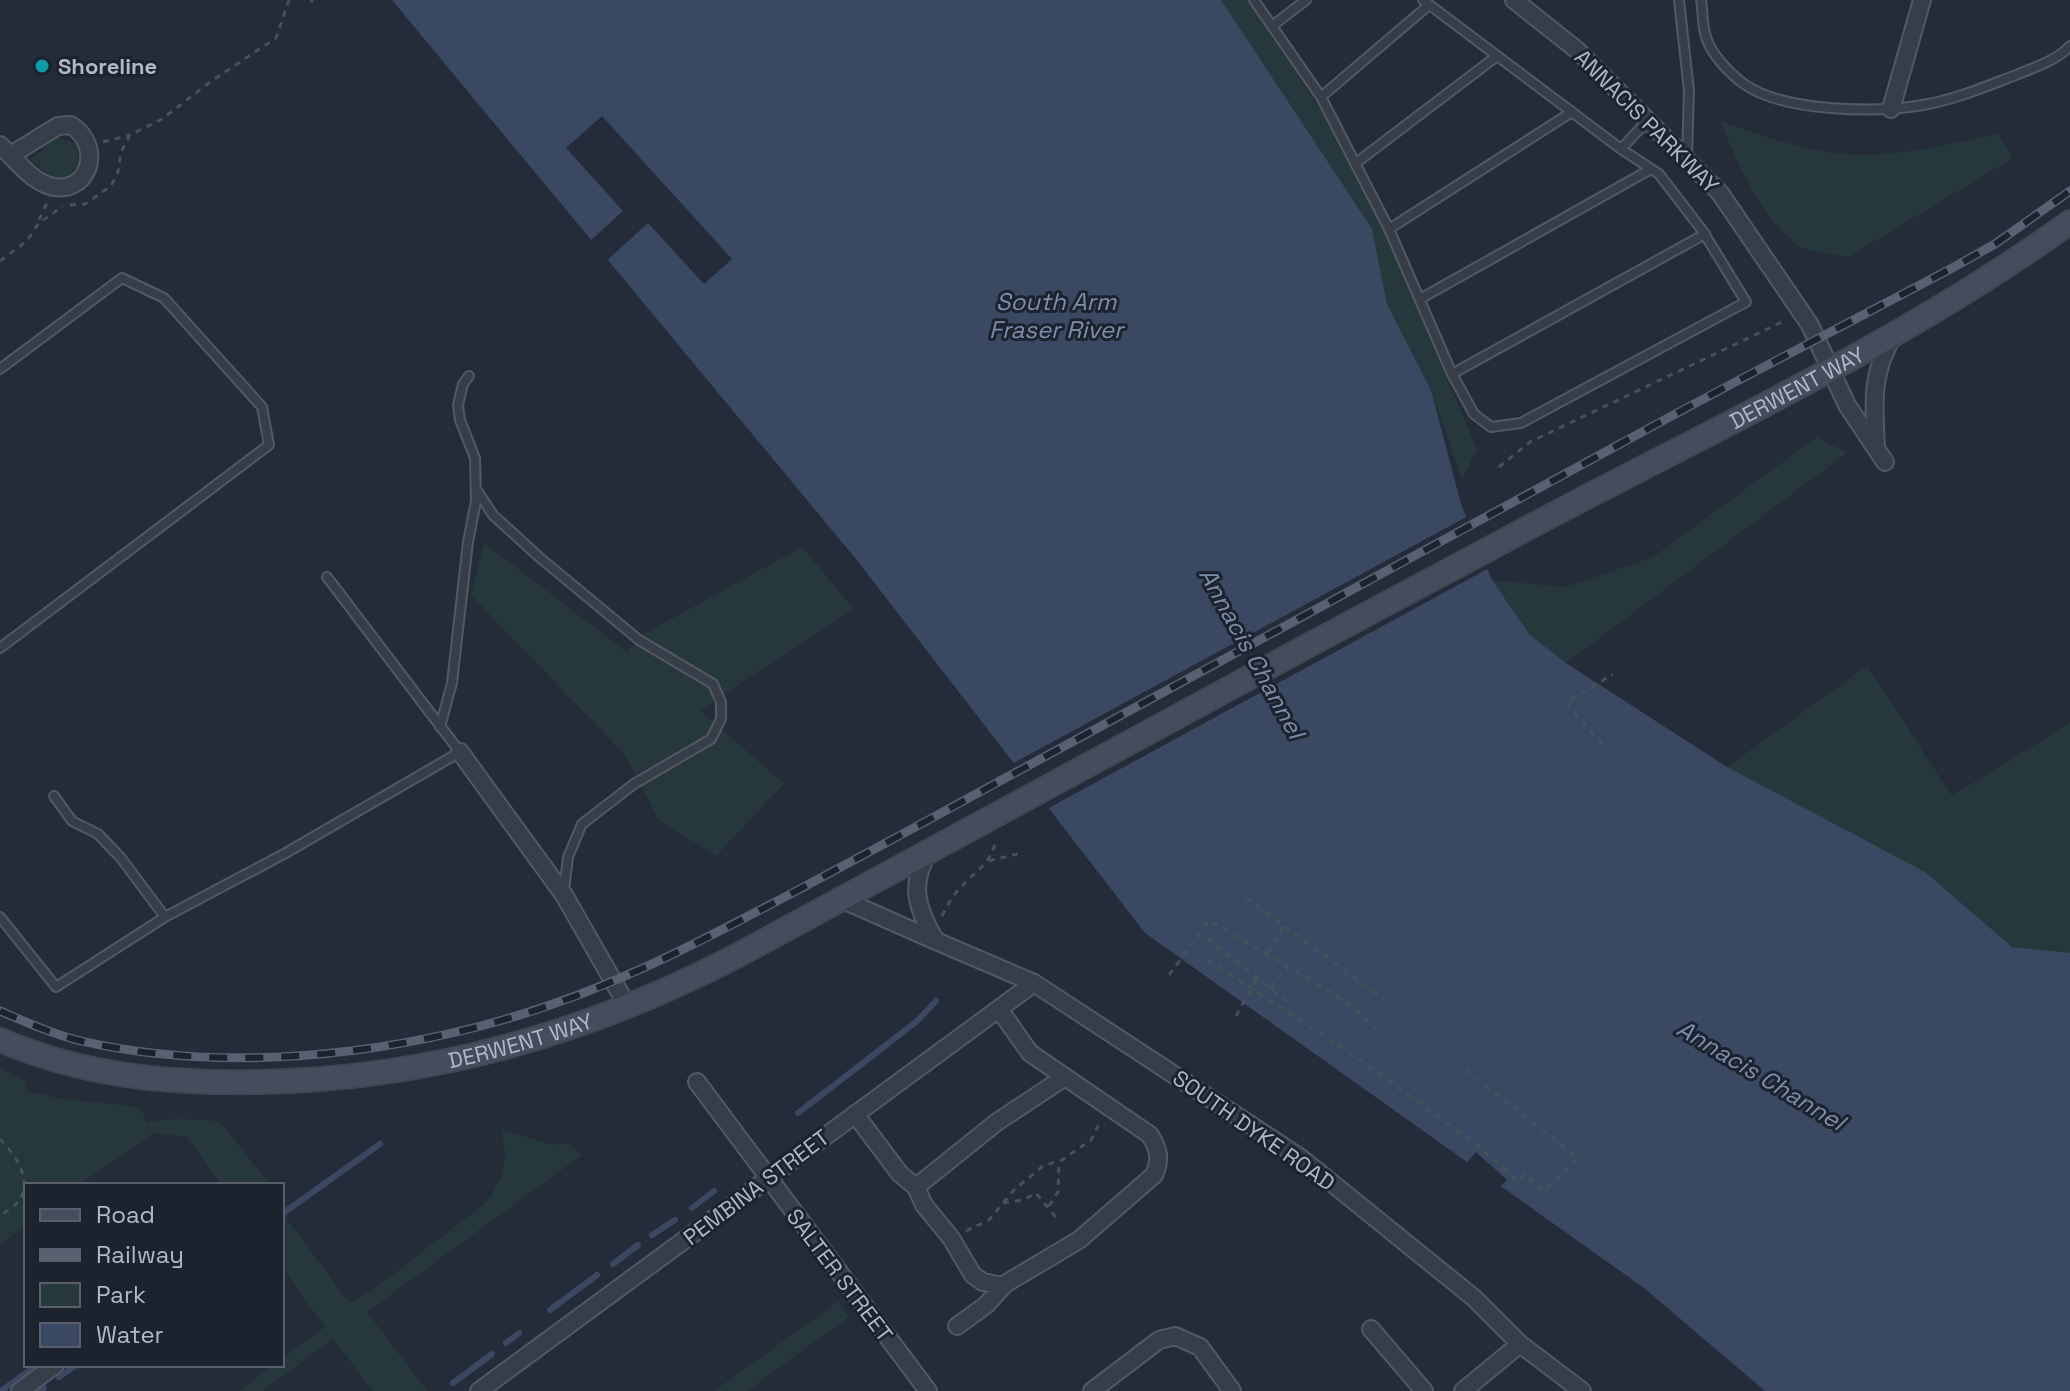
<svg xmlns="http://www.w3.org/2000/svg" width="2070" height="1391" viewBox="0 0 2070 1391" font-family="'Space Grotesk',sans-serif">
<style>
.green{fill:#26383b}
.water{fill:#3a4861}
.pier{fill:#242b39}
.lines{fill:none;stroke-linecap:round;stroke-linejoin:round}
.stream{stroke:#3a4861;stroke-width:6}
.lane-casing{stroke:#525864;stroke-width:12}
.street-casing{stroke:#525864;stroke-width:20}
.secondary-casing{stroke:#404752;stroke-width:26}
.path{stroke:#435357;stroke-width:3;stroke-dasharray:6 6;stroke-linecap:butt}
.lane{stroke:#373e49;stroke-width:8}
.street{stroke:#373e49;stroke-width:16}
.secondary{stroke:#454d5c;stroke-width:22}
.rail-casing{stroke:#596170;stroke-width:9}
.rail{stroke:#1c232e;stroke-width:6;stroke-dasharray:18;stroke-linecap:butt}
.culture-dot{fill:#0f9aa8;stroke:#1c232e;stroke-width:3}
.labels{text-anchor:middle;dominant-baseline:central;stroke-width:6;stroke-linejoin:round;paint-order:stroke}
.poi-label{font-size:22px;font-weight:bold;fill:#b2b8c5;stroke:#1c232e;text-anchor:start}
.street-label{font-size:22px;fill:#b2b8c5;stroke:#1c232e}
.water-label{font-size:24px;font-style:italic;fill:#7c8eab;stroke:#1c232e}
</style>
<rect width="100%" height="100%" fill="#242b39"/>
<path class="green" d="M1096,0H1248L1326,118L1379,219L1477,449L1462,480L1431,390L1387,304Z
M1720,121C1757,133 1794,148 1833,153C1888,160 1945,145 1998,134L2013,158L1848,257C1834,254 1811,253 1799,246C1761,219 1737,162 1720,121Z
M60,138L76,144L80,165L66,178L51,177L31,160L53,140Z
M1817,437L1847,453L1566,663L1530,635L1492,580L1565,587L1653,557Z
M484,543L627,652L644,634L802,547L853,608L700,710L784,784L716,856L658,819L625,755L471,595Z
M1867,666L1952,796L2070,723V1031L1727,767Z
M0,1068L25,1081L27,1091L63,1099L140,1107L147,1123C173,1116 193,1120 219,1121L271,1185H222L187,1137L154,1133L78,1185H26V1225L0,1244Z
M501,1129L552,1145L568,1143L582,1155L367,1312L427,1391H373L333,1339L262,1391H239L274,1365H282V1359L325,1327L282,1267V1199L287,1205V1219L348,1301L351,1302L373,1290L484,1204C505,1178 509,1162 501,1129Z
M839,1301L849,1317L747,1391H714Z"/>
<path class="water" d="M392,0H1221L1372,229L1387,304L1431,390L1461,504L1492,580L1530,635L1566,663L1727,767L1925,872L2012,947L2070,953V1391H1765L1644,1288L1145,933L856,559Z"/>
<path class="pier" d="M602,116L732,259L704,284L648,223L604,263L588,243L623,211L566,148Z
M1470,515L1491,567L1045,810L1010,765Z
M1476,1152L1507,1180L1498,1189L1465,1165Z"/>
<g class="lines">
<path class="stream" d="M798,1113L916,1022L936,1001
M692,1208L714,1191
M282,1214L380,1144
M652,1235L675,1220
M613,1264L638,1245
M550,1310L597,1275
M506,1343L519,1333
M59,1377L76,1365
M453,1383L492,1354
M1,1391L37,1365
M40,1391L44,1388"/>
<defs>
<path id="lane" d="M1254,0L1321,97L1389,229L1452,374L1474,414L1491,427L1521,423L1746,302L1702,230L1659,174L1621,149L1648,120
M1423,0L1621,149
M1679,0L1689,91L1687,156
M1701,0C1703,11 1702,26 1706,37C1711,54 1729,73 1744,84C1783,112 1877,113 1923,105C1954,100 1987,86 2016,75C2035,67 2056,61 2070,46
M1272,26L1306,0
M1321,97L1429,5
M1356,163L1497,56
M1389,229L1572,112
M1420,299L1651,169
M0,369L122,278L164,298L262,407L269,445L0,648
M1452,374L1705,234
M476,489L493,515L539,557L639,640L713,684L721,702V719L711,739L634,784L582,824L568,857L564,890
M440,727L452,683L468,542L476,501L475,458L460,420L458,405L463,384L469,376
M54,796L72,821L98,834L121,858L165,917
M0,917L56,987L165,917L284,854L460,752L327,577"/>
<path id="street" d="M1514,0L1577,50L1720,193L1810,325L1847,405L1885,462
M1891,109L1922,0
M0,145C13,157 30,179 47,185C87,199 106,148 71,125L58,126L11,155
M1876,448C1874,405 1870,373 1894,335
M460,752L564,895L628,1007
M841,899L936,941C917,910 908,882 930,851
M936,941L1034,983L1301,1158L1474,1298L1520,1344L1582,1391
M697,1082L928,1391
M855,1114L900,1174L916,1187L924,1205L951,1238L973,1275L983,1282L1003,1286
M916,1187L997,1122L1065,1077
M957,1326L986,1305L1005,1284L1079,1240L1154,1175C1161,1159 1159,1150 1150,1135L1030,1053L999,1009
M1371,1329L1424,1391
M20,1391L55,1365
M479,1391L1034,983
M1092,1391L1159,1340L1175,1336L1200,1347L1232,1391
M1463,1391L1520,1344"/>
<g id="secondary">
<path id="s1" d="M0,1040C81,1075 167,1084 255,1082C428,1080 590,1033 742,953C999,813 1255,673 1513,536C1700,435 1897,347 2070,222"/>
</g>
</defs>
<use href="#lane" class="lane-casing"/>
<use href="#street" class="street-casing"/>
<use href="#secondary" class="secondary-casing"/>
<path class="path" d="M310,0L313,2
M103,142L130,135
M70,205L85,204L111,186L118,172L121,152L130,135L162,119L210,82L276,38L289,0
M39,220L48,201
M0,261L27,241L38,224L63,206
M1499,467L1530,442L1784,321
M1602,744L1566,703L1613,674
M989,861C1002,857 1012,856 1024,852
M1246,898L1388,1002
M942,916C947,906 952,897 959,889C975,871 992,864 996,839
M1207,938L1286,1001
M1268,953L1284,925
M1208,960L1356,1057L1481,1148L1505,1170
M1169,975L1209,920L1345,1001L1377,1029
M1271,988L1287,966
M1236,1016L1257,979
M1466,1070L1578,1158L1544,1191L1524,1174L1518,1182L1505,1170L1501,1175
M0,1139C15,1154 36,1184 16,1204C12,1208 5,1212 0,1216
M1003,1203L1023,1200L1036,1193L1058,1220
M1049,1206L1058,1192L1059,1161
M966,1231L989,1220L1014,1190L1043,1166L1062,1160L1091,1140L1101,1120"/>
<use href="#lane" class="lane"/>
<use href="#street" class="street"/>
<use href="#secondary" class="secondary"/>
<defs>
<path id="rail" d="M0,1011C26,1022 52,1034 81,1041C209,1070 351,1059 477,1027C603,995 700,942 813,882C899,836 984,790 1070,743C1253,643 1437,544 1620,444C1731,383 1843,326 1954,267L1995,244L2070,191"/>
</defs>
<use href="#rail" class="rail-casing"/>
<use href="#rail" class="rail"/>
</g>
<circle class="culture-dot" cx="42" cy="66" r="8"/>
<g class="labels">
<g class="poi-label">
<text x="58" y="66">Shoreline</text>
</g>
<g class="street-label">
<text transform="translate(1647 121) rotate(45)">ANNACIS PARKWAY</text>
<text stroke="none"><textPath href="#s1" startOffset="1966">DERWENT WAY</textPath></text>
<text stroke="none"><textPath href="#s1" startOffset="530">DERWENT WAY</textPath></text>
<text transform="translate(1254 1130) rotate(35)">SOUTH DYKE ROAD</text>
<text transform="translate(756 1187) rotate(-37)">PEMBINA STREET</text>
<text transform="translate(840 1275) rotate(53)">SALTER STREET</text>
</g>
<g class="water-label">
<text x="1056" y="301">South Arm<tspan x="1056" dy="28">Fraser River</tspan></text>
<text transform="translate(1252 653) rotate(61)">Annacis Channel</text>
<text transform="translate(1761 1075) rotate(31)">Annacis Channel</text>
</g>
</g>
<rect x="24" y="1183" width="260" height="184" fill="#1c232e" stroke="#585f6a" stroke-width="2"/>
<rect x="40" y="1209" width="40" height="12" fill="#454d5c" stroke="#585f6a" stroke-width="2"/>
<text x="96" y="1223" font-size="24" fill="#b2b8c5">Road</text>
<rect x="40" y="1249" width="40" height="12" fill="#596170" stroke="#585f6a" stroke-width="2"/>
<text x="96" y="1263" font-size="24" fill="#b2b8c5">Railway</text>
<rect x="40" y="1283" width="40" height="24" fill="#26383b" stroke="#585f6a" stroke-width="2"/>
<text x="96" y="1303" font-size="24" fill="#b2b8c5">Park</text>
<rect x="40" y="1323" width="40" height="24" fill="#3a4861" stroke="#585f6a" stroke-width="2"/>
<text x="96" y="1343" font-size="24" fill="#b2b8c5">Water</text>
</svg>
